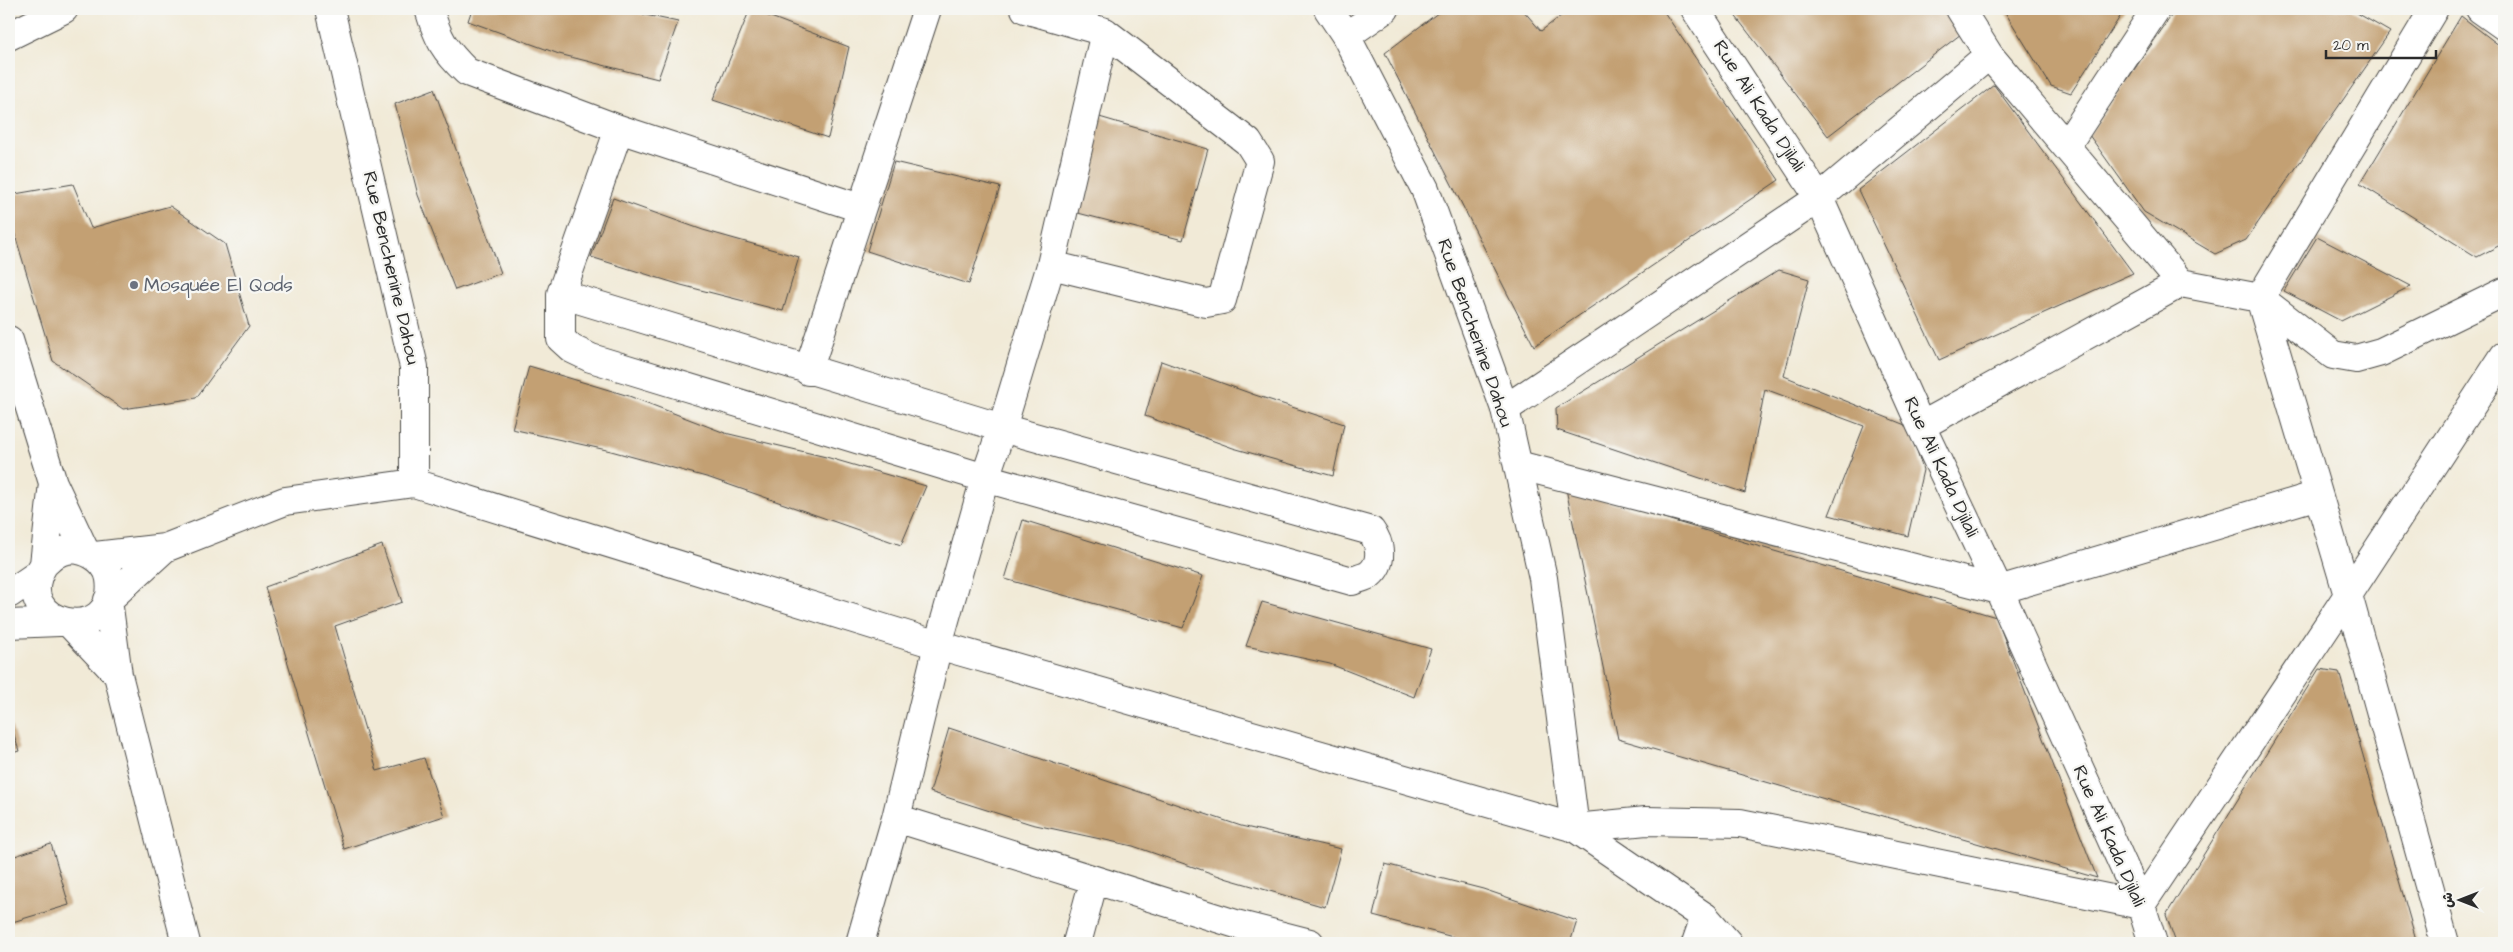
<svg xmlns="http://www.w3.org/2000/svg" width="2513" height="952" viewBox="0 0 2513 952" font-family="'Architects Daughter','Playpen Sans Arabic',sans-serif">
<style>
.building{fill:#c3a073}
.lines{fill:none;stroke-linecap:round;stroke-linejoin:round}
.street-casing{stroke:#494845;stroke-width:30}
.secondary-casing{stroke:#494845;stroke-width:30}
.street{stroke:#fff;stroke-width:28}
.secondary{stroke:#fff;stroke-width:28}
.worship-dot{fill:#6b7280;stroke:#f6f6f2;stroke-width:2}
.labels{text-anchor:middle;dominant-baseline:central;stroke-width:4.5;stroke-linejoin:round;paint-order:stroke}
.street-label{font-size:19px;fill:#2b2b2b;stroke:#f6f6f2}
.worship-label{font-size:19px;fill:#5b616d;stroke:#f6f6f2;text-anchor:start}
</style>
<rect width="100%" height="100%" fill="#f6f6f2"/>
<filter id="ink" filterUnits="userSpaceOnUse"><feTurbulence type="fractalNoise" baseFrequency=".02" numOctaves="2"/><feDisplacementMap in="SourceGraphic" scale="10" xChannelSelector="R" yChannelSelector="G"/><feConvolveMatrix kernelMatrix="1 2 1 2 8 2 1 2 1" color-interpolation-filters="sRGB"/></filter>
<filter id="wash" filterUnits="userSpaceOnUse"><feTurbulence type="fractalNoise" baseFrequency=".0096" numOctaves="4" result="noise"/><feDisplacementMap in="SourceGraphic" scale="20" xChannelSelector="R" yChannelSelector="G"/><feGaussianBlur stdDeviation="1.12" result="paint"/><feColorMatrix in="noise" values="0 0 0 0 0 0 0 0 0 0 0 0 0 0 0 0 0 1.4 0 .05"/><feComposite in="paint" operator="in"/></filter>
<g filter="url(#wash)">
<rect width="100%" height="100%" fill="#f1ead7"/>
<g id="blocks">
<path class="building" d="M472,9H618L678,22L658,79L559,54L468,21Z
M750,9L849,47L828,138L713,100Z
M1443,9H1522L1541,31L1570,9H1662L1779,180L1534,346L1385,53Z
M1730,9H1943L1961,34L1828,136Z
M2003,9H2125L2071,93L2051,86Z
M2176,9H2350L2390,32L2246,240L2215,254L2144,212L2089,135Z
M2461,16L2504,49V243L2477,257L2360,184Z
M1994,85L2133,273L1939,360L1858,190Z
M434,89L501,273L455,290L418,195L395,104Z
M1096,116L1208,149L1183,240L1074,212Z
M894,162L1000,187L969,284L867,251Z
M73,184L91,228L170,206L225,244L249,326L196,398L123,409L53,361L9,215V195Z
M613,198L703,230L799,257L783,311L681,285L591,257Z
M2317,237L2411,286L2341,321L2284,291Z
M1779,270L1809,279L1784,376L1910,427L1923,470L1908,536L1829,515L1864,426L1765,389L1745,493L1557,430L1556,408Z
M1161,361L1255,395L1344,424L1333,476L1233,448L1145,416Z
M529,366L629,396L725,433L826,457L926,486L901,545L710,478L611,451L512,429Z
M1566,489L1996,617L2097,878L1618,739Z
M1023,520L1203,576L1183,628L1005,579Z
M382,545L402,602L335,626L377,771L424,758L444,816L344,849L265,587Z
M1262,602L1431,649L1414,697L1330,664L1246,646Z
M2319,669L2339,672L2417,943H2176L2166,915Z
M9,718L19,751L9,754Z
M949,728L1241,826L1341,849L1325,907L1228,879L1133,846L1031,824L930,792Z
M51,844L69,905L9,923V858Z
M1385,864L1483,889L1577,921L1570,943H1476L1373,916Z
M447,939L460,943H446Z"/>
</g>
</g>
<g filter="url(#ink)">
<use href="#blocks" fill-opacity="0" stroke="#494845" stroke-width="1"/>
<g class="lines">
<defs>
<path id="street" d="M429,9C438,39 444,50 467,72L619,129L860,208
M1025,9L1105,32L1248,142L1260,161L1222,300L1206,303L1051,265
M1695,9L1819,198L1921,426L1999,590L2141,905L2153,943
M1960,9L1989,55L2181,283L2260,298L2333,355L2356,359L2381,352L2504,292
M2434,9L2260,298L2348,595L2445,943
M2480,9L2504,26
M9,36L64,9
M1346,36L1385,9
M2066,146L2156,9
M561,294L1002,428L1371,531C1380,543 1384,562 1370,574C1366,577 1357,579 1352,581L985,478L591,358L572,349L561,339V294L619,129
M808,371L927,9
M1505,409L1819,198L1989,55
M1921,426L2181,283
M1518,465L1999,590L2318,495
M896,818L1236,924L1310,943
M1575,828L1646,821L1740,823L2141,905L2348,595L2504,356
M860,943L896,818L938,645L985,478L1002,428L1051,265L1105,32
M1077,943L1094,880
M1696,943L1705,917"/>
<path id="secondary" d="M1328,9L1346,36L1425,189L1505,409L1543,578L1575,828
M9,340L53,483L85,551
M414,483L938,645L1575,828L1705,917L1728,943
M165,548L108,600L118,675L186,943
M95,556L165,548L285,501L414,483V367L330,9
M44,564C50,559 55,553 63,551C82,545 107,559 110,579C120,649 5,628 44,564L53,483
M9,594L38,574
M9,624L59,622
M70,624L118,675"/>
</defs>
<use href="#street" class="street-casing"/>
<use href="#secondary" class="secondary-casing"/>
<use href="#street" class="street"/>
<use href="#secondary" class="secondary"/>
</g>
</g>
<circle class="worship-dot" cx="134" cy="285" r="5"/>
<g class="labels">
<g class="street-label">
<text transform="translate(1759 106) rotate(57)">Rue Ali Kada Djilali</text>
<text transform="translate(391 268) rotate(77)">Rue Benchenine Dahou</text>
<text transform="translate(1475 333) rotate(71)">Rue Benchenine Dahou</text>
<text transform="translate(1941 467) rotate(65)">Rue Ali Kada Djilali</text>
<text transform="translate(2109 836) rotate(66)">Rue Ali Kada Djilali</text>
</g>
<g class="worship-label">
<text x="144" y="285">Mosquée El Qods</text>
</g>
</g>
<rect width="2513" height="952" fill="none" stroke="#f6f6f2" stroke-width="30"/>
<g transform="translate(2460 900) rotate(270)" stroke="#f6f6f2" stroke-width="4" paint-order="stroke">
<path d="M0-4L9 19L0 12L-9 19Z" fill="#2b2b2b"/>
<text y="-8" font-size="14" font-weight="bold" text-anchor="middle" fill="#2b2b2b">ش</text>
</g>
<path d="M2326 50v8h110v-8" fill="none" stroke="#2b2b2b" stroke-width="2.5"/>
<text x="2333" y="50" font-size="15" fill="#2b2b2b" stroke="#f6f6f2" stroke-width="4" paint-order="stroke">20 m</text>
</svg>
